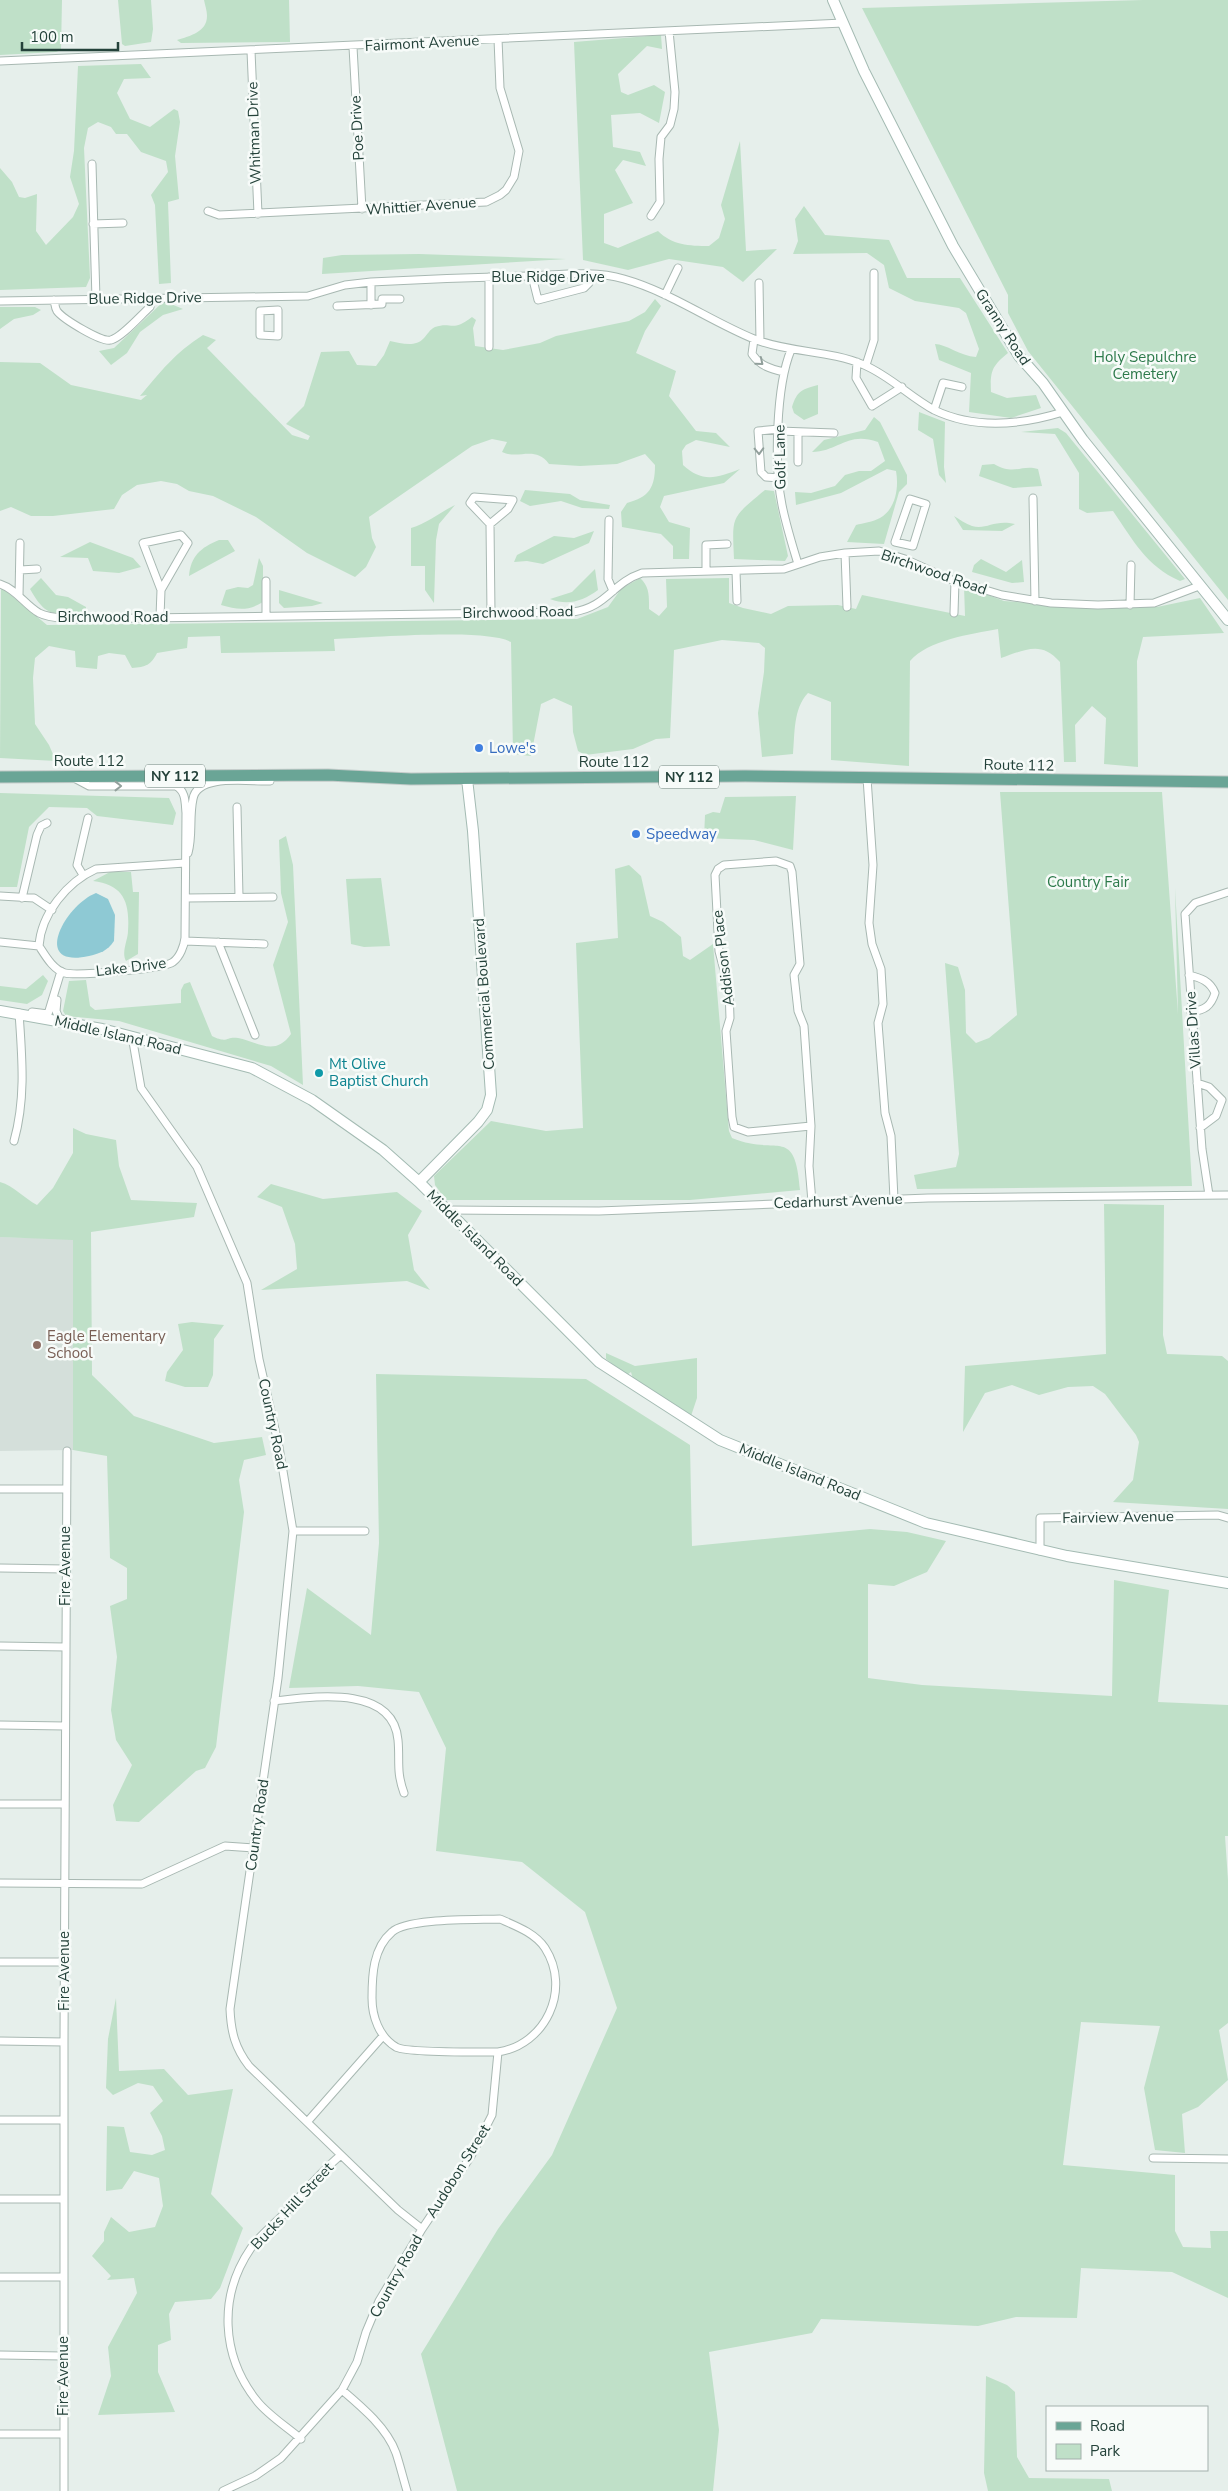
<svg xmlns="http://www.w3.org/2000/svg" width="1228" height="2491" viewBox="0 0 1228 2491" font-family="'Nunito Sans',sans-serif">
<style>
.built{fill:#d4dfda}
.green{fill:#bfe0c8}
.water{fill:#8ec9d4}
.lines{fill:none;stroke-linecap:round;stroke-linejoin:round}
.street-casing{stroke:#a8b8b2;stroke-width:9}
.secondary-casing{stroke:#a4bbb3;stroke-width:12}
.primary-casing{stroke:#c2cac8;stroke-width:13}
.street{stroke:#fff;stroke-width:7}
.secondary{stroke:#fff;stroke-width:10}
.primary{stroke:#6aa596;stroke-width:11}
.oneway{stroke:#92a09c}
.shop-dot{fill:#3f7fe0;stroke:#f7fbf9;stroke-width:2}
.culture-dot{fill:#0f9aa8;stroke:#f7fbf9;stroke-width:2}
.education-dot{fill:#8d6e63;stroke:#f7fbf9;stroke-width:2}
.labels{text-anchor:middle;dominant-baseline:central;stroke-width:5;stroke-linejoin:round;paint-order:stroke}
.shield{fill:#f7fbf9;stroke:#637a73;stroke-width:1}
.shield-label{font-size:14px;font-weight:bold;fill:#24423a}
.street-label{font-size:15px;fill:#24423a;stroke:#f7fbf9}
.park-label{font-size:15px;fill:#2d7a4b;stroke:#f7fbf9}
.shop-label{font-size:15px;fill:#366cbe;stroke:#f7fbf9;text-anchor:start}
.culture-label{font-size:15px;fill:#0d838f;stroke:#f7fbf9;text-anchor:start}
.education-label{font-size:15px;fill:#785e54;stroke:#f7fbf9;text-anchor:start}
</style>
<rect width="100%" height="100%" fill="#e6efeb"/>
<path class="built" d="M0,1237L73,1239V1450L0,1451Z"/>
<path class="green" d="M0,0H62L61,50L56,52L0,55Z
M118,0H151L153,29L151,42L125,46L122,44Z
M204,0H289L290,42L181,43L177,40C190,36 207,32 207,16C207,11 205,5 204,0Z
M1143,0H1228V600L1028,351L1008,313V295L862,8Z
M661,35L662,49L647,46L618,74L621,92L628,95L654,85L665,92L659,123L640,113L611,115L613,147L640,152L646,166L623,160L615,170L633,203L604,214V243L618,248L658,231C672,245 689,246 709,246L719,238L725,219L721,205L740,141L746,251L777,249L743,282L723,267L669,259L628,270L583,260L574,42Z
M141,64L151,78L124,79L117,93L130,119L150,127L174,109L178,111L180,122L175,156L179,199L168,202L171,283L159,284L155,205L151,195L168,172L166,161L141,152L127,134H116L111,127L98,122L88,128L84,148L90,278L86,287L0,290V168L12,182L19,197L25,198L37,194L36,231L46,245L73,217L79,204L70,177L74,151L78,66Z
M804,206L825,235L889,240L907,278H960L1008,353C992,366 990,371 991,392L1007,398L1036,395L1041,408L1011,418L969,412L971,373L939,360L935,344C946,344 960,356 976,357L979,349L966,313L959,308L915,301L889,288L884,265L867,253L793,254L798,241L795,219Z
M419,254L566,259L322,274L323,258L342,255Z
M655,299L661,306L645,331L636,353L676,371L669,396L696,431L716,433L730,447L696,440L686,445L682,451L683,465C702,483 717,478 740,469L724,483L664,496L660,507L669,522L690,528L689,559H673V546L661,534L622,527L621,512L627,503C649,497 655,488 655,465L645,454L617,464L580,466L549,464C535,445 519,460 502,452L507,442L492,439L472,446L369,517L372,538L376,547L366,567L355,577L307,553L256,517L213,496L189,491L177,484L161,481L137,485L122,495L114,509L53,516H31L11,507L0,511V362L40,363L71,385L141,400L147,395L140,396C161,371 175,353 203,335L216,340L207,348L292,435L308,440L310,436L286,424L304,406L321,352L349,351L357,365L376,366L384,355L390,341C401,343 415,348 424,338C427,335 430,329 435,327C452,321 451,333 472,317L476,320L473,328L475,346L503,350L540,343L556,336L629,321L645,312Z
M164,301L183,309L163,315L140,332L127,353L111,365L99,351L114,348Z
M0,307H35L41,310L33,315L14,319L0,329Z
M818,385V414L804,420L794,413L792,407C797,391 802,389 818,385Z
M919,412L945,422L944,467L946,483L939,475L933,439L918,430Z
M874,417L880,422L907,475V484L899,492L884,544L847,542L856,525C863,523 873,522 880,518C896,509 899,487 896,471L887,469L841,493L796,505L795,492L811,493L835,486L845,475L859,471H871L885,461L878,442C847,431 840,451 812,452L824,440L865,430Z
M1058,428L1066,433L1185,579L1180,581C1146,566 1133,540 1113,511L1087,513L1079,509V473L1055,434L1021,432Z
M994,464C1015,476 1021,464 1038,469L1042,486L1013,488L979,476L982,465Z
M525,490L570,494L580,500L610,505L609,509L582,508L561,501L530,506L520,501Z
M765,490L774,491L788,556L785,561L734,559C732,514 731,519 765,490Z
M455,505L439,524L436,540L434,603L425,590V566H411V528C428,523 440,512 455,505Z
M954,516C959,519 966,524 972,526C987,530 994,519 1015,524L1002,531L963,530Z
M594,531L589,543L543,564L527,561L514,562L517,555L554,536L574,538Z
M219,540H228L235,551L189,576C191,556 200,548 219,540Z
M90,542L133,558L141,567L119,573L93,571L88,558L60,557Z
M259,558L263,566V602C248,611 238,610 221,605L226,590L238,587L248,588L253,585Z
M981,559L1006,572L1022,560L1024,582L1012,583L972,572L974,565Z
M595,569L598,590C583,601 568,606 550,599L572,592Z
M41,578L56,595L68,597L86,607V614C54,614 47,619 30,589Z
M640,578C650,587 649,597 649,609L659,616L667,607L666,579L729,578V603L743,608L771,614L788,606L838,605L856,609L862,595L965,616L964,586L1004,601L1086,607H1157L1200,598L1224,633L1143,637L1137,661L1138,767L1104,764L1106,718L1092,706L1075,725L1076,762H1064L1060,662C1041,640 1025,650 1001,658L998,629C971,634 928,640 910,661L909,766L831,760V702L808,693C793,709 795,733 793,754L762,757L758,713L764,672L765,648L759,643L722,640L674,650L670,738L656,739L633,749L585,755L578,751L573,732L572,706L554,698L541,704L531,756L513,754L511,642C484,628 370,638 334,639L335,651L221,653L220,636L188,637L187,648L157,653C151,665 146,667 132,668L125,655L109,653L98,656L97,669L76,667L75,651L49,646L35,658L33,678L35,724L49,745L56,761L0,758L1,587L47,625L577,619L608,607L621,589Z
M279,590L323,603L312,606L284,608L279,603Z
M1000,792H1162L1178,1014L1175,888L1192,1186L917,1189L914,1175L956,1167L959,1154L945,963L958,967L965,990L966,1033L976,1043L989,1038L1017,1015Z
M0,793L169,798L176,813L173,825L97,816L87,808L49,807L29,827L17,887H0Z
M796,796L793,850L754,840L704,838L705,815L713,812L720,813L725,797Z
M286,836L293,865L303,1085L271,1066L119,1021L66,1016L63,1011L69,981L86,980L90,1006L95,1010L181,1003V990L184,984L190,982L212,1036C228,1044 226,1036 238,1038C258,1042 275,1057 291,1034L273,965L288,922L281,893L279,840Z
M629,865L641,876L650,916L663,922L681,937L683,956L690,960L713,944L729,1131L732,1138C777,1157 795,1124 800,1190L690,1200H446L435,1185L434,1176L491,1121L546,1131L583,1128L576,943L618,938L615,869Z
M110,872H131L133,892H139L138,954L126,961C121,952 128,940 128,931C130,901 123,885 93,881Z
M381,878L390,946L364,947L351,944L346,879Z
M43,975L48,981L42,995L27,1004L0,1000V986L26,989Z
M73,1128L86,1134L116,1140L119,1166L131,1200L197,1203L194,1217L91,1232L92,1375L134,1416L214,1443L262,1437L266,1455L244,1460L239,1480L244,1512L216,1747L205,1768L196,1771L139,1822L116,1821L113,1805L132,1765L116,1740L111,1710L117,1657L110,1606L127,1599V1568L110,1558L107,1456L73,1450V1240L0,1237V1182C14,1186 24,1198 37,1205L53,1188L73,1153Z
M271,1184L323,1199L397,1192L422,1211L408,1235L414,1270L430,1290L407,1281L261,1290L297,1269L295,1244L282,1207L257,1197Z
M1104,1204L1164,1205L1163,1335L1167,1354L1222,1356L1228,1361V1509L1113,1502L1133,1480L1139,1442L1136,1435L1105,1394L1093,1386L1068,1387L1039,1395L1012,1385L985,1393L963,1432L965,1366L1106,1354Z
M192,1322L224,1325L214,1339L213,1375L208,1387H185L165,1381L167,1372L183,1350L178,1324Z
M606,1353L635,1366L697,1358V1398L691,1416L633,1379L631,1372L627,1375L606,1359Z
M376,1374L586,1379L690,1445L692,1546L870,1529L907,1532L946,1541L927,1572L894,1586L868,1584V1678L922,1685L1112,1696L1114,1580L1169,1590L1158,1702L1228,1705V1836H1225L1228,1880V2023L1219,2030L1228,2080L1198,2107L1182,2114L1185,2153L1155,2150L1144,2088L1160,2026L1081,2022L1063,2165L1175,2175V2231L1183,2247L1211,2248L1210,2231H1228V2298L1172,2272L1081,2268L1077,2318L1016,2317L978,2326L821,2319L812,2333L709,2352L719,2430L713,2491H457L421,2354L498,2229L552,2155L617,2008L585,1912L522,1862L436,1851L446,1748L419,1692L358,1686L289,1688L307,1588L371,1635L379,1543Z
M116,1998L119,2071L164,2069L188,2095L233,2089L211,2194L243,2228L220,2288L211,2299L175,2302L169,2314L171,2340L158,2345V2372L175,2412L98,2415L111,2376L108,2347L137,2293L134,2278L107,2280L111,2276L92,2256L104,2241V2232L111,2217L129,2232L155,2227L163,2206L159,2178L134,2171L122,2189L106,2191L107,2126L124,2127L130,2152L152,2155L165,2150L162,2136L150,2113L163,2101L153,2086L138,2083L113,2095L106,2088L108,2039Z
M986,2376L1007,2385L1015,2392L1017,2457L1029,2478L1109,2479L1112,2491H988L984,2473Z"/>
<path class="water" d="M96,893L108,899L115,915L114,941C107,951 101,953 89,956C30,969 65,905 96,893Z"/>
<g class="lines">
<defs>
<path id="street" d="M353,47L362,209
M251,51L258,214
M0,61L843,23
M92,164L96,299
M208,211L219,215L486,202L500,195L506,190L514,177L519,151L500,88L498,39
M651,216L660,202L659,159L661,137L670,125L674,109L675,92L669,31
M93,224L123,223
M532,276L538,300L584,288L589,283L591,274
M371,282V305
M759,283L760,341
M665,295L678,268
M54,300C55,304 55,308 57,311C63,319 102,343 111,340C122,337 141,315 150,307L151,298
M0,301L308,296L345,285L371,282C423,279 476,277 529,276C560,275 593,270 624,279C670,292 710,321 754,339C789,353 830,350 864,365C890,376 910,397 934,410C976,430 1021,425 1063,412
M337,306L382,304V299H400
M278,310V336L260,335V311Z
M754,339L752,354C760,366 771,369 784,372
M489,347V277
M791,350C776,386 774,466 782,505C786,525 792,544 798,564
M857,362L856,378L872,406L902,387
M866,365L874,340V273
M934,410L943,383L962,387
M779,431L834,433
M798,462V432
M779,478L766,477L761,472L758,431L779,429
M1033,498L1035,601
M910,499L926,504L913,546L895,542Z
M609,520L608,579L613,591
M490,524L470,503L474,497L513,500L508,509L490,524L491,613
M181,535L188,543L161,590L143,543Z
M845,553L847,607
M20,570L37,569
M706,571V545L727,544
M736,571L737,601
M266,581V616
M0,584C16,589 25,605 39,613C49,618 61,618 71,619L573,612C607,607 612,583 642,573L784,569L820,557L845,553L879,551L905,559L949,579L1002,595L1051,603L1098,605L1154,603L1199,586
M19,596L20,543
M1130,605L1131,565
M954,613L955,581
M160,617L161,590
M74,778L89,786H176C186,791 185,803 186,813L185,938C184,946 180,957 173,962C164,969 77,976 65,973C53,970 45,955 39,946C41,914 67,882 96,869L185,863
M867,778L873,865L869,923L872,944L881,969L883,1004L878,1023L885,1113L891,1136L894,1199
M237,807L239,897
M188,853C193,835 189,817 193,799C197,773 250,782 270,781
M83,875L77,865L88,818
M0,896L34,898L52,910
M22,898L37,835L41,826L47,823
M186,898L273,897
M185,941L264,944
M0,942L39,946
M218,942L255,1035
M1189,975C1201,978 1210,981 1215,993C1211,1006 1205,1010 1191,1012
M57,1000L56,1011L59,1018L65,1020
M32,1012L48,1014L61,971
M132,1036L141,1088L197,1167L247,1283L259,1359L279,1447L293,1531L278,1678L230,2009C231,2032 235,2048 249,2066L398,2210L422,2229
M1197,1083L1209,1087L1222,1100L1216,1116L1200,1128
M811,1126L748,1132L734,1127L732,1117L726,1031L730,1018L729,989L719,951L715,875L718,869L724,865L776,861L790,866L792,872L800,964L794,975L798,1011L804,1026L811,1126L809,1166L812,1202
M14,1141C26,1098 22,1057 19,1013
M1209,1195L1202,1149L1185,914L1195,903L1228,892
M448,1210L599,1211L928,1198L1228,1195
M0,1489H66
M293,1531H365
M1040,1551V1518L1218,1515L1228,1518
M0,1568L65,1569
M0,1646L65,1647
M274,1701C312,1697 393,1684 398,1740C400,1761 396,1771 404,1793
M0,1725L65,1726
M0,1804H65
M0,1883L142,1884L225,1846L254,1848
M500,1919C516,1926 535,1933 545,1948C572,1990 545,2045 498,2052C482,2052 405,2053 396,2047C379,2037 372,2016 372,1998C372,1975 373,1948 392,1932C407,1918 477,1920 500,1919Z
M0,1962H64
M0,2041L64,2042
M0,2120H64
M308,2121L383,2036
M1153,2158L1228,2159
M0,2199H63
M0,2277H63
M0,2355L63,2356
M342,2390C362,2407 387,2428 396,2453C400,2465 403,2478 407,2491
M0,2434H63
M301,2439C287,2427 268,2415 257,2401C221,2356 218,2296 251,2248C259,2236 272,2226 283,2215C302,2195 319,2173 341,2155
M64,2491V2042L67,1451
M223,2491L255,2476L281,2458L342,2390L357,2362L366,2332L379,2301L422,2229L471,2156L492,2115L498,2052"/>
<path id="secondary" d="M833,0L864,71L953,246L1019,356L1043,383L1083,440L1228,620
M0,1011L102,1029L252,1068L312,1100L383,1150L419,1182L599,1362L720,1440L926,1523L1067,1556L1228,1583
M419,1182L478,1122L487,1110L491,1095L473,831L467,779"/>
<path id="primary" d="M0,777L328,775L411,779L745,776L1228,782"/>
</defs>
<use href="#street" class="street-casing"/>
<use href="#secondary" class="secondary-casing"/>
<use href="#primary" class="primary-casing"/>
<use href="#street" class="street"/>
<use href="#secondary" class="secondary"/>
<use href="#primary" class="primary"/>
</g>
<defs><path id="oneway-chevron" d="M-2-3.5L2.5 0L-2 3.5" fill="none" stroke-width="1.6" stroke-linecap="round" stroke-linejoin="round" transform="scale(1.25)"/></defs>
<g class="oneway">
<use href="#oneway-chevron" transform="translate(760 362) rotate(39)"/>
<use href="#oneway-chevron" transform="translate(759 451) rotate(88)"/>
<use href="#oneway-chevron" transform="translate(118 786)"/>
</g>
<g class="shop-dot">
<circle cx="479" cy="748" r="5"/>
<circle cx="636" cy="834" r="5"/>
</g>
<circle class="culture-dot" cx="319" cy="1073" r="5"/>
<circle class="education-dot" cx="37" cy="1345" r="5"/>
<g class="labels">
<g class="shield">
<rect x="145" y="764.5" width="60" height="23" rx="4"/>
<rect x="659" y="765.5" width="60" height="23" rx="4"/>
</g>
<g class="shield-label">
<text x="175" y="776">NY 112</text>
<text x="689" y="777">NY 112</text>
</g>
<g class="street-label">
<text transform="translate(422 43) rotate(-3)">Fairmont Avenue</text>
<text transform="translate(357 128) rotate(-93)">Poe Drive</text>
<text transform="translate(254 133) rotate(-92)">Whitman Drive</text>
<text transform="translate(421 206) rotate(-4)">Whittier Avenue</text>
<text x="548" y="277">Blue Ridge Drive</text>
<text transform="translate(145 298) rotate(-1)">Blue Ridge Drive</text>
<text transform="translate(1003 327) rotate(57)">Granny Road</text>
<text transform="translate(780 457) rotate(-91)">Golf Lane</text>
<text transform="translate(934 572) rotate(19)">Birchwood Road</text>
<text transform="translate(518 612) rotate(-1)">Birchwood Road</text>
<text x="113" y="617">Birchwood Road</text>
<text x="89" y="761">Route 112</text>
<text x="614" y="762">Route 112</text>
<text transform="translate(1019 765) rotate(1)">Route 112</text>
<text transform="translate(723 958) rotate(-97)">Addison Place</text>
<text transform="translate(131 967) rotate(-7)">Lake Drive</text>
<text transform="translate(484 994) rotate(-94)">Commercial Boulevard</text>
<text transform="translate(1193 1030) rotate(-94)">Villas Drive</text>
<text transform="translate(118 1035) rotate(13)">Middle Island Road</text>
<text transform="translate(838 1201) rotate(-2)">Cedarhurst Avenue</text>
<text transform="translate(475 1238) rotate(45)">Middle Island Road</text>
<text transform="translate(273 1424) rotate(78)">Country Road</text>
<text transform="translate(800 1472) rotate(22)">Middle Island Road</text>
<text transform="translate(1118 1517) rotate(-1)">Fairview Avenue</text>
<text transform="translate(65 1566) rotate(-90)">Fire Avenue</text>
<text transform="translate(257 1825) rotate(-82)">Country Road</text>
<text transform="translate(64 1971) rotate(-90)">Fire Avenue</text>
<text transform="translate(458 2171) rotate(-58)">Audobon Street</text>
<text transform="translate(292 2206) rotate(-47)">Bucks Hill Street</text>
<text transform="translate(396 2276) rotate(-61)">Country Road</text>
<text transform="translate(63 2376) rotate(-90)">Fire Avenue</text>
</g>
<g class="park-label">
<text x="1145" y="357">Holy Sepulchre<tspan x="1145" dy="17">Cemetery</tspan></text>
<text x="1088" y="882">Country Fair</text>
</g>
<g class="shop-label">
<text x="489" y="748">Lowe's</text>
<text x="646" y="834">Speedway</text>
</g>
<g class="culture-label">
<text x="329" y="1064">Mt Olive<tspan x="329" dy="17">Baptist Church</tspan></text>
</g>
<g class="education-label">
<text x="47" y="1336">Eagle Elementary<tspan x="47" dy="17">School</tspan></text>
</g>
</g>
<rect x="1046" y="2406" width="162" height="65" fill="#f7fbf9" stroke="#a3b1ad"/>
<rect x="1056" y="2422" width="25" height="8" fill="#6aa596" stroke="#a3b1ad"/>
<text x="1090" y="2431" font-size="15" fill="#24423a">Road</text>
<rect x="1056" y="2444" width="25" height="15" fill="#bfe0c8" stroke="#a3b1ad"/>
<text x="1090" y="2456" font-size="15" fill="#24423a">Park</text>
<path d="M22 42v8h96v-8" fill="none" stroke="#24423a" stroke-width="2.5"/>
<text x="30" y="42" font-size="15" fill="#24423a" stroke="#f7fbf9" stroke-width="4" paint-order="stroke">100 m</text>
</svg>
